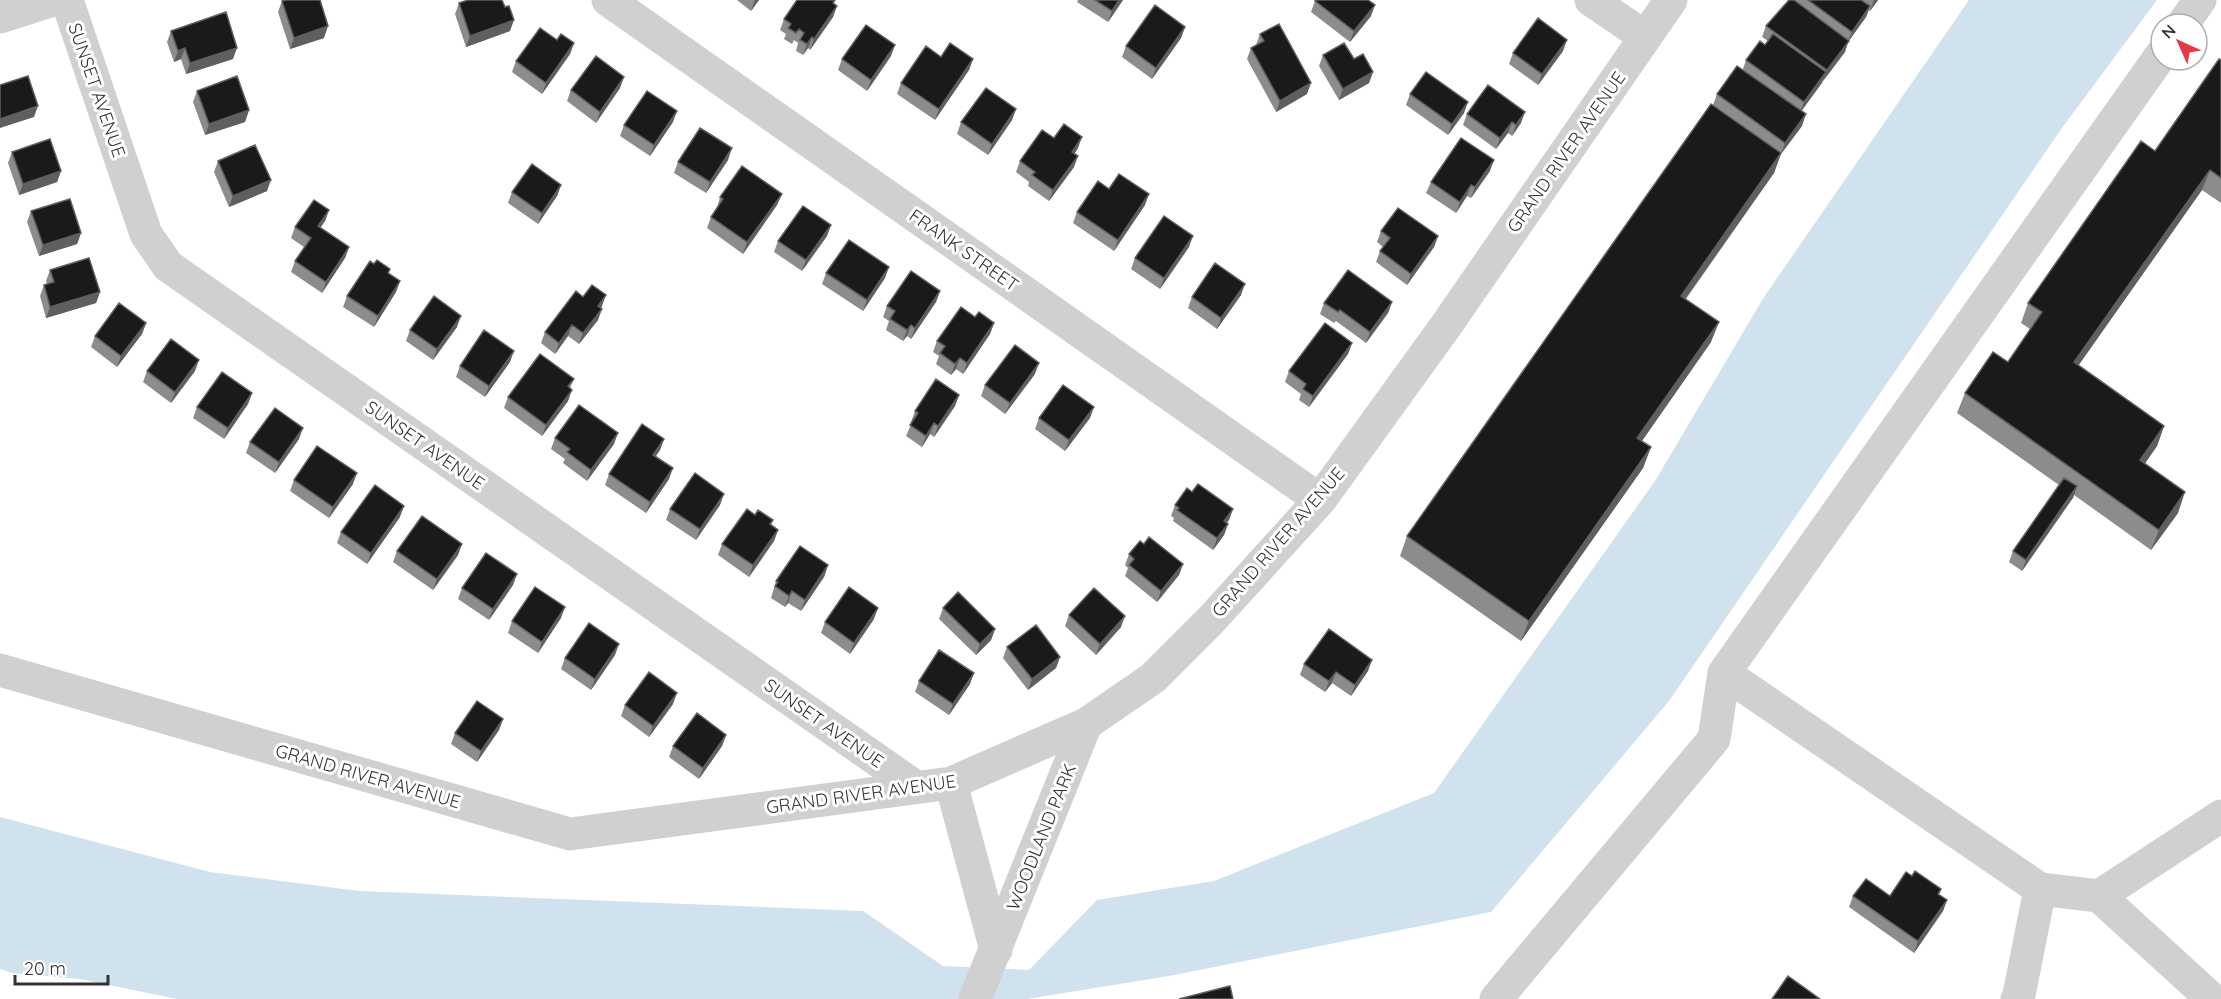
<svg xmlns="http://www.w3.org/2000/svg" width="2221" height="999" viewBox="0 0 2221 999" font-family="Quicksand,sans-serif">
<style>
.water{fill:#cfe2ee}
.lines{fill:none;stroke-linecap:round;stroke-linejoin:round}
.minor{stroke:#d0d0d0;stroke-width:33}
.wall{fill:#8c8c8c}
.shaded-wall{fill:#5f5f5f}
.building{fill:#1a1a1a;stroke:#5f5f5f;stroke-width:1.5}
.labels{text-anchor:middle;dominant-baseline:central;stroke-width:6;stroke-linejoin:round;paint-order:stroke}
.street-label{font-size:18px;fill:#333;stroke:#fff}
</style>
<rect width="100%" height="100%" fill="#fff"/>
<path class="water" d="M1969,0H2157L2062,128L1669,701L1491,912L1169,976L1027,999H177L80,979L12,973L0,969V817L210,872L359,891L863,911L943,966L1029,970L1097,900L1214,881L1434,793L1655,481L1764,297Z"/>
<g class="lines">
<path class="minor" d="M67,0L146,234L168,266L916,787
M608,0L1320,500
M1591,0L1645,37
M0,17L53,0
M2183,24L2200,0
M2161,55L1724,673L2040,889L2099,896L2221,816
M0,670L570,834L951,783L1086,724L1153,678L1211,620L1320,500L1445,327L1671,0
M951,783L996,950
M2099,896L2212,999
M975,999L1086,724
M1496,999L1714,739L1724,673
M2017,999L2019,995L2040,889"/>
</g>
<path class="wall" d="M737,0H759L751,11Z
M1078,0H1123L1108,22L1077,2Z
M1789,0H1878L1870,11L1869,10L1866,17L1848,42L1845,52L1823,81H1822L1801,111L1802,126L1781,154L1774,173L1686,299L1711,342L1642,441L1651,447L1643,468L1521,641L1400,556L1407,536L1713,105L1717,94L1743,69L1746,60L1765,45L1768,41L1762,37L1766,26Z
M282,1L324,38L290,49L278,12Z
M1315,1L1371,16L1350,42L1311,12Z
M459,3L505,7L510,31L466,47L455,14Z
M834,4L833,17L810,50L808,48L803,55L796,51L798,43L794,40L792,44L784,39L786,34L780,30L784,19Z
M1185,27L1181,38L1152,79L1122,57L1126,46Z
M171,31L233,59L186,74L181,59L174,62L167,42Z
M1260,34L1307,94L1276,112L1247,59L1251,48L1256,45Z
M557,40L574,43L570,54L542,94L512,72L516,61Z
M1563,51L1538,85L1509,64L1513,53Z
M1323,55L1354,59L1373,72L1369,83L1339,100L1319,66Z
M891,56L867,91L838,70L842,59Z
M941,57L973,59L969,70L935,120L897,94L901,83Z
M2221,60V203L2202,190L2078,366L2164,426L2157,446L2145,463L2178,513L2151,550L2074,495L2022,571L2009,562L2013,551L2059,485L1957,413L1965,393L2008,362L2030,329L2021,323L2028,303L2155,151Z
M620,88L596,123L567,101L571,90Z
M197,91L249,110L245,122L205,135L193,102Z
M1410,94L1464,113L1448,135L1406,105Z
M1016,109L1012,120L988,155L957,134L961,122Z
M1467,114L1521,123L1512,136L1508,133L1496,149L1463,125Z
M673,122L650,156L620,136L624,125Z
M1054,138L1078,148L1075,153L1074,167L1049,201L1028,186L1029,182L1016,172L1020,161Z
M12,152L61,171L57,182L19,195L8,163Z
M728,160L706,193L674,173L678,162Z
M218,161L267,191L229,207L214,172Z
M1490,171L1471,198L1467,196L1456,213L1426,193L1431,182Z
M561,185L557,196L538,224L508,203L512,192Z
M1109,189L1145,205L1114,251L1073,223L1077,212Z
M782,194L777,205L743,254L707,228L711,217L717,208L720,197Z
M329,210L325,221L320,228L349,247L345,258L322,293L291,272L295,261L304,247L291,238L295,227Z
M31,211L81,233L77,244L39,256L27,222Z
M831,225L827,236L802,271L774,252L778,241Z
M1381,231L1438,236L1434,247L1407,285L1376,262L1380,251L1383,247L1377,242Z
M1189,247L1160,289L1131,269L1135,258Z
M50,270L100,292L96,303L46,318L40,296L44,285L47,284L46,281Z
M389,273L400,281L396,292L374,327L343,307L347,296Z
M826,273L885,278L863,311L822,284Z
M940,291L936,302L911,339L907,336L903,341L886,330L889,321L883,317L887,306Z
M1241,295L1217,329L1188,308L1192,297Z
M583,297L602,306L598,320L579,344L568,336L555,354L541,343L545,332Z
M1392,302L1388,313L1366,343L1336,321L1334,323L1320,314L1324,303Z
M975,317L994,323L990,334L963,374L956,369L951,375L936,364L939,356L933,352L937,341Z
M146,323L142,334L117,367L91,347L95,336Z
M457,327L433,360L406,341L410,330Z
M1352,343L1348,354L1309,407L1299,400L1301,394L1285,382L1289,371Z
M510,362L485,397L456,377L460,366Z
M147,371H195L171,403L143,382Z
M1035,374L1005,414L981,396L985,385Z
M574,379L570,388L568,401L542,436L504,408L508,397Z
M252,393L248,404L224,439L193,418L197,407Z
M959,395L955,406L934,437L930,434L922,447L906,436L912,422H911L915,411Z
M1039,418H1090L1065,451L1035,429Z
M555,438L614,444L587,481L563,463L565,459L551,449Z
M299,439L275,473L246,453L250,442Z
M664,439L660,450L656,456L669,479L646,513L605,485L609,474Z
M294,480L353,484L329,518L290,491Z
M1192,492L1233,509L1227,523L1228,524L1224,535L1213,550L1173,521L1174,518L1171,516L1175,505Z
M720,505L696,540L666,520L670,509Z
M755,515L773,520L771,525L778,530L774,541L749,577L718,555L722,544Z
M400,517L367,564L337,543L341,532Z
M462,544L458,555L433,590L393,562L397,551Z
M1144,544L1183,564L1179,575L1157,602L1125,576L1128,568L1125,565L1129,554Z
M828,565L824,577L801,611L788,603L785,607L771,598L776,581Z
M513,585L489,620L458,599L462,588Z
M943,608L995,629L991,640L976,655L939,619Z
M1069,615L1121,627L1096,655L1065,626Z
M561,618L538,653L508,633L512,621Z
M874,619L850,654L821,633L825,622Z
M1007,647L1060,657L1056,668L1028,690L1003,658Z
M615,655L591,690L561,669L565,658Z
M1304,664L1368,671L1351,696L1332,683L1325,692L1300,675Z
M919,681L970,684L949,715L915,692Z
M673,704L649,737L621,716L625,705Z
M503,719L499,730L477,762L451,744L455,733Z
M726,735L722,746L699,779L669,757L673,746Z
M1912,876L1941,889L1939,895L1947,900L1943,911L1914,953L1849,907L1853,896H1890Z"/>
<path class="shaded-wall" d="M755,0H759L751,11Z
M1119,0H1123L1108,22L1112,11Z
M1874,0H1878L1870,11Z
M1375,5L1371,16L1350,42L1354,31Z
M837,6L833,17L810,50L814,39Z
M1870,6L1866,17L1848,42L1845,52L1823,81L1827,70L1848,41L1852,32Z
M514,20L510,31L466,47L470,36Z
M328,26L324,38L290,49L294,38Z
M1185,27L1181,38L1152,79L1156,68Z
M812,37L808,48L803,55L807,44Z
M1567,40L1563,51L1538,85L1542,74Z
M574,43L570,54L542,94L546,83Z
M895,45L891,56L867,91L871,80Z
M185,48L181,59L174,62L178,51Z
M237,48L233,59L186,74L190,63Z
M973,59L969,70L935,120L939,109Z
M1373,72L1369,83L1339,100L1343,89Z
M1826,72L1822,83L1800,113L1804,102Z
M624,77L620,88L596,123L600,112Z
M1311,83L1307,94L1276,112L1280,101Z
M1468,102L1464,113L1448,135L1452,124Z
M38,106L34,117L0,128V119Z
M1016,109L1012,120L988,155L992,144Z
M249,110L245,122L205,135L209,124Z
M677,111L673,122L650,156L654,145Z
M1525,112L1521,123L1512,136L1516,125Z
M1806,114L1802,126L1781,154L1785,143Z
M1512,122L1508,133L1496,149L1500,138Z
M1082,137L1078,148L1068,163L1072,152Z
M732,148L728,160L706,193L710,182Z
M1781,153L1774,173L1673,316L1681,296Z
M1078,156L1074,167L1049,201L1053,190Z
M1494,160L1490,171L1471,198L1475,187Z
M2210,170L2202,190L2066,383L2074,362Z
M61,171L57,182L19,195L23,184Z
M271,180L267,191L229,207L233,196Z
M561,185L557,196L538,224L542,213Z
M1471,185L1467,196L1456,213L1460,202Z
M782,194L777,205L743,254L747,242Z
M1149,194L1145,205L1114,251L1118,240Z
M329,210L325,221L314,237L318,226Z
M831,225L827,236L802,271L806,260Z
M81,233L77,244L39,256L43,245Z
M1193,236L1189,247L1160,289L1164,278Z
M1438,236L1434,247L1407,285L1411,274Z
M349,247L345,258L322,293L326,282Z
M889,267L885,278L863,311L867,300Z
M400,281L396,292L374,327L378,316Z
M1245,284L1241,295L1217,329L1221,318Z
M940,291L936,302L911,339L915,328Z
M100,292L96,303L46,318L50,307Z
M606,295L602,306L594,317L598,306Z
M1392,302L1388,313L1366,343L1370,332Z
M602,309L598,320L579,344L583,333Z
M461,316L457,327L433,360L437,349Z
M1719,322L1711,342L1630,458L1637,438Z
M146,323L142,334L117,367L121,356Z
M994,323L990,334L963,374L967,363Z
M572,325L568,336L555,354L559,343Z
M911,325L907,336L903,341L907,330Z
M1352,343L1348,354L1309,407L1313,396Z
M514,351L510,362L485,397L489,386Z
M960,358L956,369L951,375L955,364Z
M199,360L195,371L171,403L175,392Z
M1039,363L1035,374L1005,414L1010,403Z
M572,390L568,401L542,436L546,425Z
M252,393L248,404L224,439L228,428Z
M959,395L955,406L934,437L938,426Z
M1094,407L1090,418L1065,451L1069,440Z
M934,423L930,434L922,447L926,436Z
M2164,426L2157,446L2133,481L2140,460Z
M303,428L299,439L275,473L279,462Z
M618,433L614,444L587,481L591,470Z
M664,439L660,450L649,466L653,455Z
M1651,447L1643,468L1521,641L1529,621Z
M673,468L669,479L646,513L650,502Z
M357,473L353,484L329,518L333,507Z
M2077,486L2073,498L2022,571L2026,560Z
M2185,492L2178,513L2151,550L2159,530Z
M724,494L720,505L696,540L700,529Z
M404,506L400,517L367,564L371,553Z
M1233,509L1229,520L1220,532L1224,521Z
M1228,524L1224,535L1213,550L1217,538Z
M778,530L774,541L749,577L753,565Z
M462,544L458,555L433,590L437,579Z
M1183,564L1179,575L1157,602L1161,591Z
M828,565L824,577L801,611L805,600Z
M517,574L513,585L489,620L493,609Z
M792,591L788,603L785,607L789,596Z
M565,607L561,618L538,653L542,642Z
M878,608L874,619L850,654L854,643Z
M1125,616L1121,627L1096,655L1100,644Z
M995,629L991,640L976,655L980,644Z
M619,644L615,655L591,690L595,679Z
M1060,657L1056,668L1028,690L1032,679Z
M1372,660L1368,671L1351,696L1355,685Z
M1336,672L1332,683L1325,692L1329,681Z
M974,673L970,684L949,715L953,704Z
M677,693L673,704L649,737L653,726Z
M503,719L499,730L477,762L481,751Z
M726,735L722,746L699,779L703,768Z
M1947,900L1943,911L1914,953L1918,941Z"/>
<path class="building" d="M286,0H320L328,26L294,38L282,1Z
M468,0H502L505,7L509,6L514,20L470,36L459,3Z
M797,0H835L833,3L837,6L814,39L812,37L807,44L800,40L804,33L799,29L796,33L788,28L791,24L784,19Z
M1095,0H1119L1112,11Z
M1316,0H1368L1375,5L1354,31L1315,1Z
M1789,0H1794L1849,41L1827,70L1766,26Z
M1808,0H1861L1870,6L1852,32Z
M1155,5L1185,27L1156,68L1126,46Z
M226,12L237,48L190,63L185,48L178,51L171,31Z
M1538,18L1567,40L1542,74L1513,53Z
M1279,24L1311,83L1280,101L1251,48L1264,41L1260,34Z
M866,25L895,45L871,80L842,59Z
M540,28L557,40L561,34L574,43L546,83L516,61Z
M1773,34L1826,72L1804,102L1746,60L1760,41L1765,45Z
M950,43L973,59L939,109L901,83L926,46L941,57Z
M1344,43L1354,59L1363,54L1373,72L1343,89L1323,55Z
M596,56L624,77L600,112L571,90Z
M2219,59L2221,60V178L2210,170L2074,362L2164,426L2140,460L2185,492L2159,530L1965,393L1993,352L2008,362L2042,312L2028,303L2141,141L2155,151Z
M1737,66L1806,114L1785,143L1717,94Z
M1426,72L1468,102L1452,124L1410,94Z
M28,76L38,106L0,119V85Z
M237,76L249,110L209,124L197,91Z
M1488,85L1525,112L1516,125L1512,122L1500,138L1467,114Z
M986,88L1016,109L992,144L961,122Z
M647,91L677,111L654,145L624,125Z
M1711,104L1781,153L1681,296L1719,322L1637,438L1651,447L1529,621L1407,536Z
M1064,124L1082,137L1072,152L1078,156L1053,190L1032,175L1035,172L1020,161L1042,130L1054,138Z
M700,128L732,148L710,182L678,162Z
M1461,138L1494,160L1475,187L1471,185L1460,202L1431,182Z
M50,139L61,171L23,184L12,152Z
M255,145L271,180L233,196L218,161Z
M532,164L561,185L542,213L512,192Z
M742,166L782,194L747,242L711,217L723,199L720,197Z
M1119,174L1149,194L1118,240L1077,212L1098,181L1109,189Z
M70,199L81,233L43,245L31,211Z
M314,200L329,210L318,226L349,247L326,282L295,261L311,238L295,227Z
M803,206L831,225L806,260L778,241Z
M1398,208L1438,236L1411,274L1380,251L1390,238L1381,231Z
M1164,216L1193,236L1164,278L1135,258Z
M849,240L889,267L867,300L826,273Z
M89,258L100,292L50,307L44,285L54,282L50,270Z
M377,260L390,269L388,273L400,281L378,316L347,296L370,261L374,264Z
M1215,263L1245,284L1221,318L1192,297Z
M1348,270L1392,302L1370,332L1340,310L1338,312L1324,303Z
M911,271L940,291L915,328L911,325L907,330L890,319L895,311L887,306Z
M592,285L606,295L598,306L602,309L583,333L572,325L559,343L545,332L576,291L583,297Z
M434,296L461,316L437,349L410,330Z
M119,303L146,323L121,356L95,336Z
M961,307L975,317L979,312L994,323L967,363L960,358L955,364L940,353L945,346L937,341Z
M1325,323L1352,343L1313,396L1303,389L1306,384L1289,371Z
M484,330L514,351L489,386L460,366Z
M171,339L199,360L175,392L147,371Z
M1015,345L1039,363L1010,403L985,385Z
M540,354L574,379L568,386L572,390L546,425L508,397Z
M222,372L252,393L228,428L197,407Z
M936,379L959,395L938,426L934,423L926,436L910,425L918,413L915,411Z
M1063,385L1094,407L1069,440L1039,418Z
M579,405L618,433L591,470L567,452L570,449L555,438Z
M275,408L303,428L279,462L250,442Z
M642,424L664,439L653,455L673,468L650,502L609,474Z
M317,446L357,473L333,507L294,480Z
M695,473L724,494L700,529L670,509Z
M2064,478L2077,486L2026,560L2013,551Z
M1198,484L1233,509L1224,521L1228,524L1217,538L1177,510L1179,508L1175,505L1187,488L1192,492Z
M375,485L404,506L371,553L341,532Z
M747,509L755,515L758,510L773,520L770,524L778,530L753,565L722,544Z
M422,516L462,544L437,579L397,551Z
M1149,537L1183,564L1161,591L1129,565L1134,559L1129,554L1140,541L1144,544Z
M800,546L828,565L805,600L792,591L789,596L775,586L778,582L776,581Z
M486,553L517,574L493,609L462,588Z
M535,587L565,607L542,642L512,621Z
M849,587L878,608L854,643L825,622Z
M1094,588L1125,616L1100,644L1069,615Z
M958,592L995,629L980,644L943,608Z
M589,623L619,644L595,679L565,658Z
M1036,625L1060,657L1032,679L1007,647Z
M1329,629L1372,660L1355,685L1336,672L1329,681L1304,664Z
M939,650L974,673L953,704L919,681Z
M649,672L677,693L653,726L625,705Z
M477,701L503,719L481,751L455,733Z
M697,713L726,735L703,768L673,746Z
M1915,871L1941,889L1938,894L1947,900L1918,941L1853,896L1866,879L1890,896L1906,872L1912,876Z
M1788,976L1820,999H1772Z
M1230,986L1233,999H1179Z"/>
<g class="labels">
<g class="street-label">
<text transform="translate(97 90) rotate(71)">SUNSET AVENUE</text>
<text transform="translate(1566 152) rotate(-55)">GRAND RIVER AVENUE</text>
<text transform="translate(964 250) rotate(35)">FRANK STREET</text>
<text transform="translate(425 445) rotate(35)">SUNSET AVENUE</text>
<text transform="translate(1278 542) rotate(-49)">GRAND RIVER AVENUE</text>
<text transform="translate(824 723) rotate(35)">SUNSET AVENUE</text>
<text transform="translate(368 776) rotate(16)">GRAND RIVER AVENUE</text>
<text transform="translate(861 794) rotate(-8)">GRAND RIVER AVENUE</text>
<text transform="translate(1041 837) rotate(-68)">WOODLAND PARK</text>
</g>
</g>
<g transform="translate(2179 42) rotate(315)"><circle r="28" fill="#ffffff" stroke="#adadad" stroke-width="1.5"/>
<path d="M0-4.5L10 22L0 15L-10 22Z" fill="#e63946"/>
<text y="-9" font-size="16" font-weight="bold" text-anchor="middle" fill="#333333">N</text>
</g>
<path d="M15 975v9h93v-9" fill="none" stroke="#333333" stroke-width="3"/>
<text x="24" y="975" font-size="18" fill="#333333" stroke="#ffffff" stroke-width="4.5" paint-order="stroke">20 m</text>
</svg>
